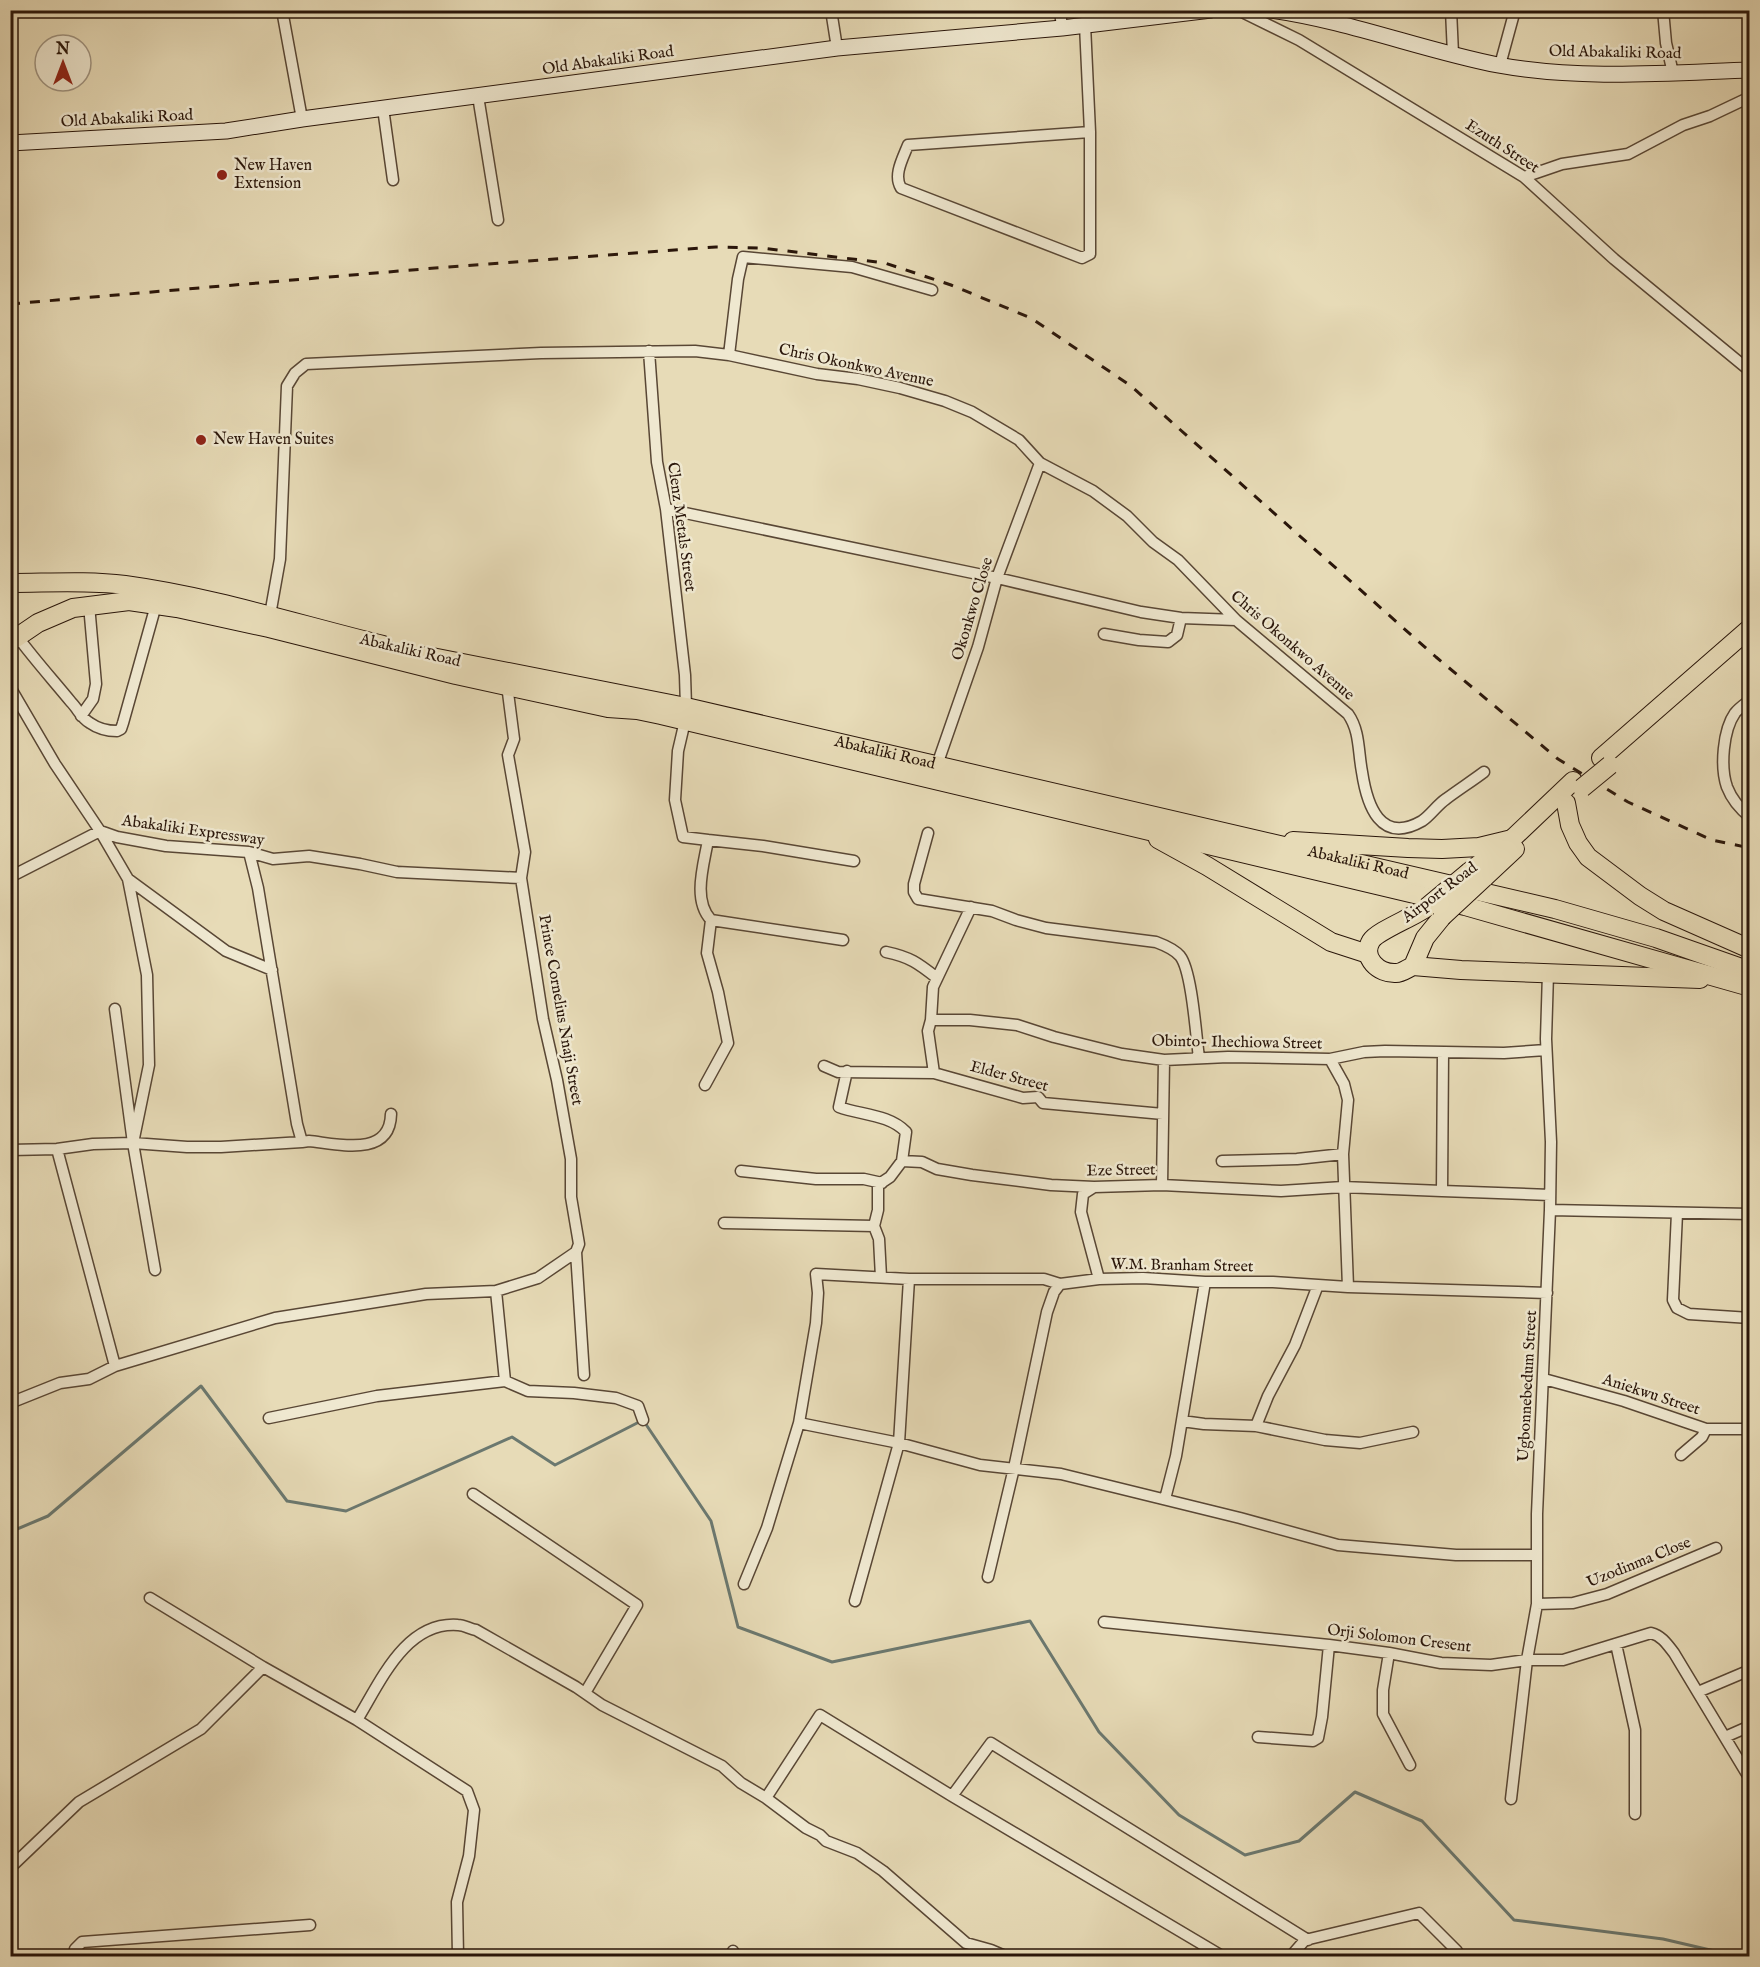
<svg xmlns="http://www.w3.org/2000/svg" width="1760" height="1967" viewBox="0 0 1760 1967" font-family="'IM FELL English',serif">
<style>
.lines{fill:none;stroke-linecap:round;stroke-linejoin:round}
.stream{stroke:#6b786f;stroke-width:3}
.minor-casing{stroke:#594735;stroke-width:13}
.secondary-casing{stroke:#2a160a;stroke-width:17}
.primary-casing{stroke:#2a160a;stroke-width:20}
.trunk-casing{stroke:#2a160a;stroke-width:20}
.minor{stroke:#efe8d0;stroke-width:10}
.secondary{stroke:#efe8d0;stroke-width:15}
.primary{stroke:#e7dbb7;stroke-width:18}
.trunk{stroke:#e7dbb7;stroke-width:18}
.rail{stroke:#2a160a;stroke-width:3;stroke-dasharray:10 10;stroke-linecap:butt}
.primary-bridge-casing{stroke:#2a160a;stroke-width:20;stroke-linecap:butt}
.primary-bridge{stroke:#e7dbb7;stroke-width:18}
.poi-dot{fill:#8f2418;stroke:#efe8d0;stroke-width:2}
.labels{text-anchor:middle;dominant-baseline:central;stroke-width:5;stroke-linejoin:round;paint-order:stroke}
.street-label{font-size:16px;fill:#2a160a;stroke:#efe8d0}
.poi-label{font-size:16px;fill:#2a160a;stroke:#efe8d0;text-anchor:start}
</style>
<rect width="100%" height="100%" fill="#e7dbb7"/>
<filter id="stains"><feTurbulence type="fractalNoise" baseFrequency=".00333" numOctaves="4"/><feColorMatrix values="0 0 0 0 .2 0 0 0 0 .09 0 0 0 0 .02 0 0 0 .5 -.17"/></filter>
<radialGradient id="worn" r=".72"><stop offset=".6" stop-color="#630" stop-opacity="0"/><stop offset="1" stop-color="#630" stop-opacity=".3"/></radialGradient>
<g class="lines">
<path class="stream" d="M10,1532L48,1516L201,1386L287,1501L346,1511L512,1437L555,1465L643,1420L711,1521L738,1627L832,1662L1030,1621L1099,1732L1179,1815L1245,1855L1299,1841L1355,1792L1422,1821L1514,1920L1663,1939L1736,1956"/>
<defs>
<path id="minor" d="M282,10L302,119
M831,10L837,48
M1060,10L1062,28
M1238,10L1299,40L1524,177L1614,259L1750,371
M1451,10L1453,54
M1663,10L1666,43L1673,73
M1085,25L1090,132V254L1082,258L901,188C893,175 903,158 908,145L1090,132
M1500,65L1515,10
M478,96L498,220
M383,108L393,180
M1524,177L1562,164L1628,154L1683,125L1710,116L1750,97
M649,351L657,462L666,509L685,675L686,707
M729,355L738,279L743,257L852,267L932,290
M666,509L997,578L1141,612L1181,618L1236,620
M270,615L280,559L287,386L295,373L306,364L541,353L695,351L729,355L817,374L858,379L900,388L945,401L972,412L1019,440L1040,463L1093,491L1127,516L1153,542L1178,560L1236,620L1348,714C1360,731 1358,751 1362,772C1367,805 1380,845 1422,821C1431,815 1437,805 1446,799C1458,790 1472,781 1484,772
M1104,634L1139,640L1168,642L1177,635L1181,618
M17,636C34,659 53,680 71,702C78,709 81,718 90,723C97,728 108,731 117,731L121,729L123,723L156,605
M10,687L55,764L100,831L117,837L166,846L249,852L273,859L309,856L360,864L397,872L521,878
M1750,700C1745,704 1739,708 1735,713C1723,730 1720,767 1727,787C1732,800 1740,809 1750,817
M81,716L93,699L96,684L89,605
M685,721L678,751L675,800L683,837L708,840C704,864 692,900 711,920L843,940
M937,765L978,647L997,578L1040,463
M928,833L914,884V892L918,899L992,911L1016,920L1046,928L1156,942C1164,945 1174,949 1180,956C1192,971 1196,1036 1199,1058
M708,840L763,846L854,861
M249,852L258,888L297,1124L302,1142L309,1141C338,1144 390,1158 391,1114
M10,877L100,831L128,879L226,951L272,970
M128,879L147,975L149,1065L133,1143
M886,952C910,957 918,963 937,978
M115,1009L133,1143L155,1270
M931,1020H970L1017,1025L1054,1037L1122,1054L1164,1060L1228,1057L1330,1059L1364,1052L1385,1051L1504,1053L1546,1050
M1330,1059L1344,1084L1348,1100L1343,1154L1348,1287
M824,1066L838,1072L934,1073L1023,1098L1038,1097L1043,1103L1163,1114
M847,1071L839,1107C860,1115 889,1114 906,1132L902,1161L890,1177L878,1185V1210L874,1226L879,1239L881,1277
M934,1073L928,1031L931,1020L933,987L971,907
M705,1085L728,1043L718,992L707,953L711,920
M57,1149L115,1366
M10,1150L57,1149L93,1144L133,1143L187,1147H221L302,1142
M902,1161L922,1162L937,1169L972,1175L1051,1185L1094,1187L1162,1185L1281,1191L1343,1187L1442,1191L1443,1052
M1222,1161L1297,1159L1343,1154
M741,1171L816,1179H864L882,1183
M1162,1185L1164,1060
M1094,1187L1083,1194L1081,1212L1099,1279
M1442,1191L1550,1195
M1550,1210L1750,1214
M1677,1213L1673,1300L1677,1308L1689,1314L1750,1318
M724,1223L874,1226
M576,1252L584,1375
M1318,1285L1295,1345L1268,1396L1256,1426L1325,1440L1360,1443L1413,1432
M496,1291L505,1381
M1544,1379L1624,1401L1706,1429H1750
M10,1403L60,1383L89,1379L115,1366L275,1318L426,1294L496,1291L538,1278L576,1252L579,1244L571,1197V1159L557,1080L543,1019L521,878L525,852L508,755L514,739L507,685
M269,1418L377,1396L505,1381L528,1391L574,1393L616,1398L638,1406L643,1420
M1182,1421L1204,1424L1256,1426
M799,1423L899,1443L980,1465L1061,1474L1240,1518L1338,1545L1456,1555H1536
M1681,1455L1702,1437L1706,1429
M473,1494L637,1605L585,1693
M1165,1499L1176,1456L1205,1282
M988,1577L1014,1468L1047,1312L1054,1292L1060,1284
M744,1584L767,1528L799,1423L816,1323L818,1293L816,1274L909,1279H1044L1060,1284L1099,1279L1143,1278L1205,1282H1273L1348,1287L1547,1293
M150,1598L263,1667L357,1720L467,1791L474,1810L469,1856L457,1902L458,1956
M855,1601L899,1443L909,1279
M1537,1604L1573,1603L1607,1594L1716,1548
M1104,1622L1329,1645L1389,1653L1441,1663L1491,1665L1527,1660H1563L1651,1633C1662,1636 1667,1644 1674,1653L1750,1779
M1616,1644L1635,1730V1814
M1389,1653L1383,1690V1714L1410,1765
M1698,1692L1750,1670
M357,1720C380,1683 405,1621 458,1625C464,1625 470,1629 476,1630L576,1687L602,1705L722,1766L741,1783L766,1798L806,1828L820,1835L826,1841L857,1853L883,1871L966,1943L991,1950L1005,1956
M1258,1737L1313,1741L1318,1738L1322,1717L1329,1645
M1725,1737L1750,1726
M952,1796L991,1743L1308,1940
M766,1798L820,1715L952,1796L1222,1956
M1511,1799L1527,1660L1537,1604V1514L1550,1210L1551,1142L1546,1039L1548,973
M10,1868L79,1802L201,1729L263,1667
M733,1951V1956
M74,1956L75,1949L82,1942L310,1925
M1291,1956L1305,1940L1419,1913L1457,1951"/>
<path id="secondary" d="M1271,10C1349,21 1422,50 1498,65C1580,80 1666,73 1750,70
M10,143L226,131L302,119L837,48L1062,28L1211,10"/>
<path id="primary" d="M1601,758L1750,628
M1469,872L1512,839L1573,781
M1484,878L1515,849
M1427,907C1414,917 1377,931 1371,941C1361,958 1379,974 1396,973C1402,973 1408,968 1413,966L1425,938L1442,917"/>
<g id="trunk">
<path d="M10,583C48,583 87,580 125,585C213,597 297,624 383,645"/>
<path d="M10,642L38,623L73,608L129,601L177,608L269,628L456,675L608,708L637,710L661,715L1465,906L1750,987"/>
<path id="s1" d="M427,656L686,707L1555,909L1656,938L1750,971"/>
<path d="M1566,803L1570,825L1578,843L1588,857L1640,896L1664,911L1750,949"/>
<path d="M1158,839L1207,866L1331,942L1368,954"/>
<path d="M1293,841L1408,848L1442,849L1479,847L1512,839"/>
<path d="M1413,966L1461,970L1700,979"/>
</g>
</defs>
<use href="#minor" class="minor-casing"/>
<use href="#secondary" class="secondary-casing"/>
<use href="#primary" class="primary-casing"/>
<use href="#trunk" class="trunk-casing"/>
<use href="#minor" class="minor"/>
<use href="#secondary" class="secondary"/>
<use href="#primary" class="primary"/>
<use href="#trunk" class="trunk"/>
<path class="rail" d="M10,304L435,268L716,247L762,248L885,263L951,285L1031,318L1131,386L1436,657L1558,759L1628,802L1712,840L1750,848"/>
<defs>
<path id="primary-bridge" d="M1582,788L1610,765
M1427,907L1469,872
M1442,917L1484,878"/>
</defs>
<use href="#primary-bridge" class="primary-bridge-casing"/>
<use href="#primary-bridge" class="primary-bridge"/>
</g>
<g class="poi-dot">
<circle cx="222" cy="175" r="6"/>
<circle cx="201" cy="440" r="6"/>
</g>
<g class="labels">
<g class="street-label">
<text transform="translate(1615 53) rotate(1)">Old Abakaliki Road</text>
<text transform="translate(608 61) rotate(-8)">Old Abakaliki Road</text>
<text transform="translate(127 119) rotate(-3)">Old Abakaliki Road</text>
<text transform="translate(1502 147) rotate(33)">Ezuth Street</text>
<text transform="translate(856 366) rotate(12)">Chris Okonkwo Avenue</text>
<text transform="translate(681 527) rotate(82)">Clenz Metals Street</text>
<text transform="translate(973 609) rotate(-73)">Okonkwo Close</text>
<text transform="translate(1292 646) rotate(41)">Chris Okonkwo Avenue</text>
<text transform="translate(410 651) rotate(13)">Abakaliki Road</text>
<text stroke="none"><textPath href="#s1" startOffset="468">Abakaliki Road</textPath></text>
<text transform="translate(193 831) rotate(8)">Abakaliki Expressway</text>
<text stroke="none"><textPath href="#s1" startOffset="954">Abakaliki Road</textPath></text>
<text transform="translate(1440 893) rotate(-37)">Airport Road</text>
<text transform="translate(560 1010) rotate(80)">Prince Cornelius Nnaji Street</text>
<text transform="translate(1237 1043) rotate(1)">Obinto- Ihechiowa Street</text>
<text transform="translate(1009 1077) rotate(15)">Elder Street</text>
<text transform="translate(1121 1171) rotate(-1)">Eze Street</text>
<text transform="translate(1182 1266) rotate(1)">W.M. Branham Street</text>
<text transform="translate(1528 1386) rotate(-87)">Ugbonnebedum Street</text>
<text transform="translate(1651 1395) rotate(18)">Aniekwu Street</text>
<text transform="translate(1639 1563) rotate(-22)">Uzodinma Close</text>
<text transform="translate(1399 1639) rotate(7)">Orji Solomon Cresent</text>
</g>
<g class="poi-label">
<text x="234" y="166">New Haven<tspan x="234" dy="18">Extension</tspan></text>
<text x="213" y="440">New Haven Suites</text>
</g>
</g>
<rect width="1760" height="1967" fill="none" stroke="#e7dbb7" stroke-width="36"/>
<rect x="12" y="12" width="1736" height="1943" fill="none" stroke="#2a160a" stroke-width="3"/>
<rect x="18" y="18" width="1724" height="1931" fill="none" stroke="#2a160a" stroke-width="1.5"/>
<g transform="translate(63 63)"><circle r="28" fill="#efe8d0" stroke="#a09481" stroke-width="1.5"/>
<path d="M0-4.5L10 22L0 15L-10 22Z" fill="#8f2418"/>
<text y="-9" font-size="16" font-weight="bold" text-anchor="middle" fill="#2a160a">N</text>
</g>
<rect width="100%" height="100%" filter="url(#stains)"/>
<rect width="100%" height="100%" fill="url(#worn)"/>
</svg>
